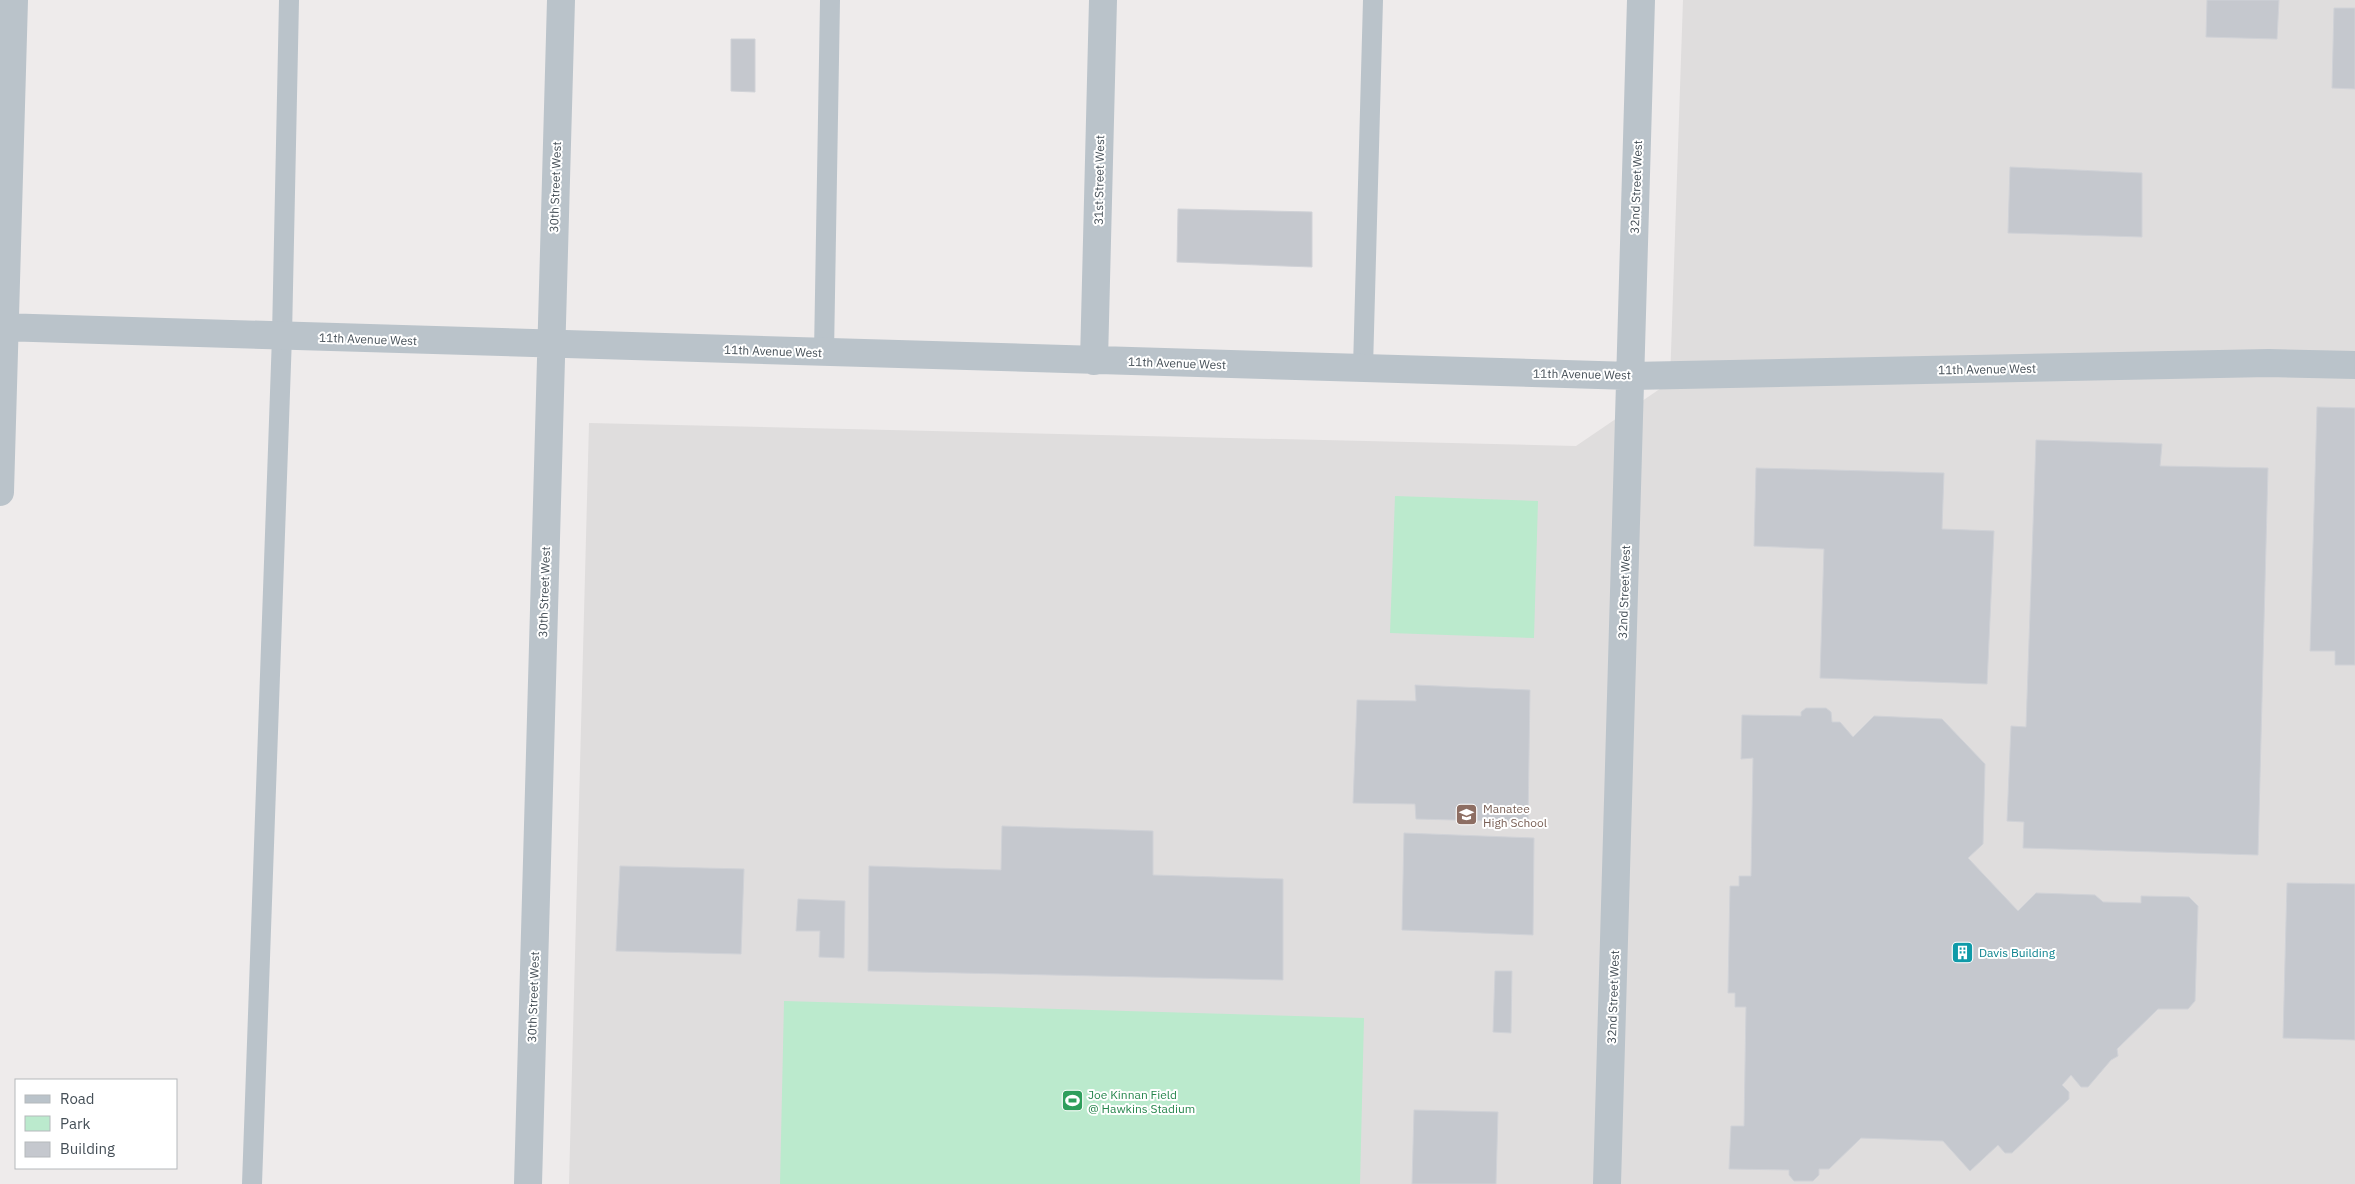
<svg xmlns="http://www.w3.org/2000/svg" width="2355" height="1184" viewBox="0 0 2355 1184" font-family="'IBM Plex Sans',sans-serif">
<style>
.education{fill:#dfdddd}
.green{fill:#bbeacd}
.building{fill:#c5c8ce;stroke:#d0d2d7}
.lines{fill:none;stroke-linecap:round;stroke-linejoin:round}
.lane{stroke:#bac3ca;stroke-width:20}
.street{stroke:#bac3ca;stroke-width:28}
.labels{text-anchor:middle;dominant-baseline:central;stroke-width:4;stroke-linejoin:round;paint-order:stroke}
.street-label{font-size:12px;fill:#454f57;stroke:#fff}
.education-label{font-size:12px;fill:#785e54;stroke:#fff;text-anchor:start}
.culture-label{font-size:12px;fill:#0d838f;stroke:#fff;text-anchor:start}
.leisure-label{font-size:12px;fill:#27864d;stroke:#fff;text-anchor:start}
</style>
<rect width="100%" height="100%" fill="#eeebeb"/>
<path class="education" d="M1683,0H2355V1184H569L589,423L1576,446L1670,382Z"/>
<path class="green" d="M1395,496L1538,501L1534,638L1390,633Z
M784,1001L1364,1018L1360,1184H780Z"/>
<path class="building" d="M2207,0H2279L2277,39L2206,37Z
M2334,8H2355V89L2332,88Z
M731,39H755V92L731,91Z
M2010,167L2142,173V237L2008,233Z
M1178,209L1312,212V267L1177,262Z
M2317,407L2355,408V665H2335V651H2310Z
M2036,440L2162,444L2160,466L2268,468L2258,855L2023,848L2024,822L2007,821L2011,726L2026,727Z
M1756,468L1944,473L1942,529L1994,531L1987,684L1820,678L1824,549L1754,546Z
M1415,685L1530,690L1528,822L1416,819L1415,804L1353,803L1357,700L1416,701Z
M1806,708H1826L1831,712L1832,722H1840L1853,737L1874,716L1942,719L1985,764L1983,844L1968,858L2018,911L2036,893L2095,895L2103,902L2141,903V896L2189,897L2198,906L2195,1001L2188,1009H2158L2117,1049L2118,1056L2111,1060L2088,1087H2081L2071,1075L2062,1085L2069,1092V1099L2012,1153H2005L1998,1145L1970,1171L1943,1141L1861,1138L1829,1169H1819V1175L1813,1181H1794L1789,1175V1170L1729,1169L1731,1126H1744L1746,1007H1735V993H1728L1730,886H1739V876H1751L1753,758L1741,759L1742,715L1801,716V712Z
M1002,826L1153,831V875L1283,879V980L868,971L869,866L1001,870Z
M1404,833L1534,838L1533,935L1402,930Z
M620,866L744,869L741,954L616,951Z
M2287,883L2355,884V1040L2283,1038Z
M798,899L845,901L844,958L819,957L820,931H796Z
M1495,971H1512L1511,1033L1493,1032Z
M1414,1110L1498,1112L1496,1184H1412Z"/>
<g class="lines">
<path class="lane" d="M824,353L830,0
M1363,368L1373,0
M252,1184L282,336L289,0"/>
<path class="street" d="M0,327L1631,376L2269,363L2355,365
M1094,361L1103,0
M0,492L14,0
M528,1184L561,0
M1607,1184L1641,0"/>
</g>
<defs>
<symbol id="school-square" viewBox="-11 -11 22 22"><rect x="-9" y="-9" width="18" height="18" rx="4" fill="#8d6e63" stroke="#fff"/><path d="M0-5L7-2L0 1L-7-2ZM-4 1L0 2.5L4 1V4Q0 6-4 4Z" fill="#fff"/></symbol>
<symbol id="building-square" viewBox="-11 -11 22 22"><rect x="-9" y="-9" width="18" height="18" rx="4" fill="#0f9aa8" stroke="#fff"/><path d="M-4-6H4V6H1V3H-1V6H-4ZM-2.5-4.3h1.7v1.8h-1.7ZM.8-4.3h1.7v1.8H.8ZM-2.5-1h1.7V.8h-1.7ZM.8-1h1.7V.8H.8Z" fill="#fff"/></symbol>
<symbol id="stadium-square" viewBox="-11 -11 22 22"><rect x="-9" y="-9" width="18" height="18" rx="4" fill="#2e9e5b" stroke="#fff"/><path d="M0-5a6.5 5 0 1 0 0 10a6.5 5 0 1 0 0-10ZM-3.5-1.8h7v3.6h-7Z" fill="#fff"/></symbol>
</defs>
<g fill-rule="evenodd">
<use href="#school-square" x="1454" y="802" width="25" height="25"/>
<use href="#building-square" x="1950" y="940" width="25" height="25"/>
<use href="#stadium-square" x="1060" y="1088" width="25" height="25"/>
</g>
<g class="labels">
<g class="street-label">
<text transform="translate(1099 180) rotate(-89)">31st Street West</text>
<text transform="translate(555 187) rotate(-88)">30th Street West</text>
<text transform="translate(1636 187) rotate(-88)">32nd Street West</text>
<text transform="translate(368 339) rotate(2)">11th Avenue West</text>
<text transform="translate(773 351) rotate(2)">11th Avenue West</text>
<text transform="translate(1177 363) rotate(2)">11th Avenue West</text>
<text transform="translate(1987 369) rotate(-1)">11th Avenue West</text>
<text transform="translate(1582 374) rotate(1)">11th Avenue West</text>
<text transform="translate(544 592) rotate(-88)">30th Street West</text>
<text transform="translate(1624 592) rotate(-88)">32nd Street West</text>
<text transform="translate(533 997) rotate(-88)">30th Street West</text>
<text transform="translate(1613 997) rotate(-88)">32nd Street West</text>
</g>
<g class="education-label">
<text x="1483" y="808">Manatee<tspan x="1483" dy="14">High School</tspan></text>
</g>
<g class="culture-label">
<text x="1979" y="952">Davis Building</text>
</g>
<g class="leisure-label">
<text x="1088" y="1094">Joe Kinnan Field<tspan x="1088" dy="14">@ Hawkins Stadium</tspan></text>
</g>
</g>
<rect x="15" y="1079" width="162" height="90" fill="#ffffff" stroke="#b5b9bc"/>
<rect x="25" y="1095" width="25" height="8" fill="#bac3ca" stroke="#b5b9bc"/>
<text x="60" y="1104" font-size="15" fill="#454f57">Road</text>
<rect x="25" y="1116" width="25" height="15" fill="#bbeacd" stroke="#b5b9bc"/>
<text x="60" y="1129" font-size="15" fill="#454f57">Park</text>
<rect x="25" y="1142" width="25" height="15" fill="#c5c8ce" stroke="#b5b9bc"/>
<text x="60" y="1154" font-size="15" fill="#454f57">Building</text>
</svg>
